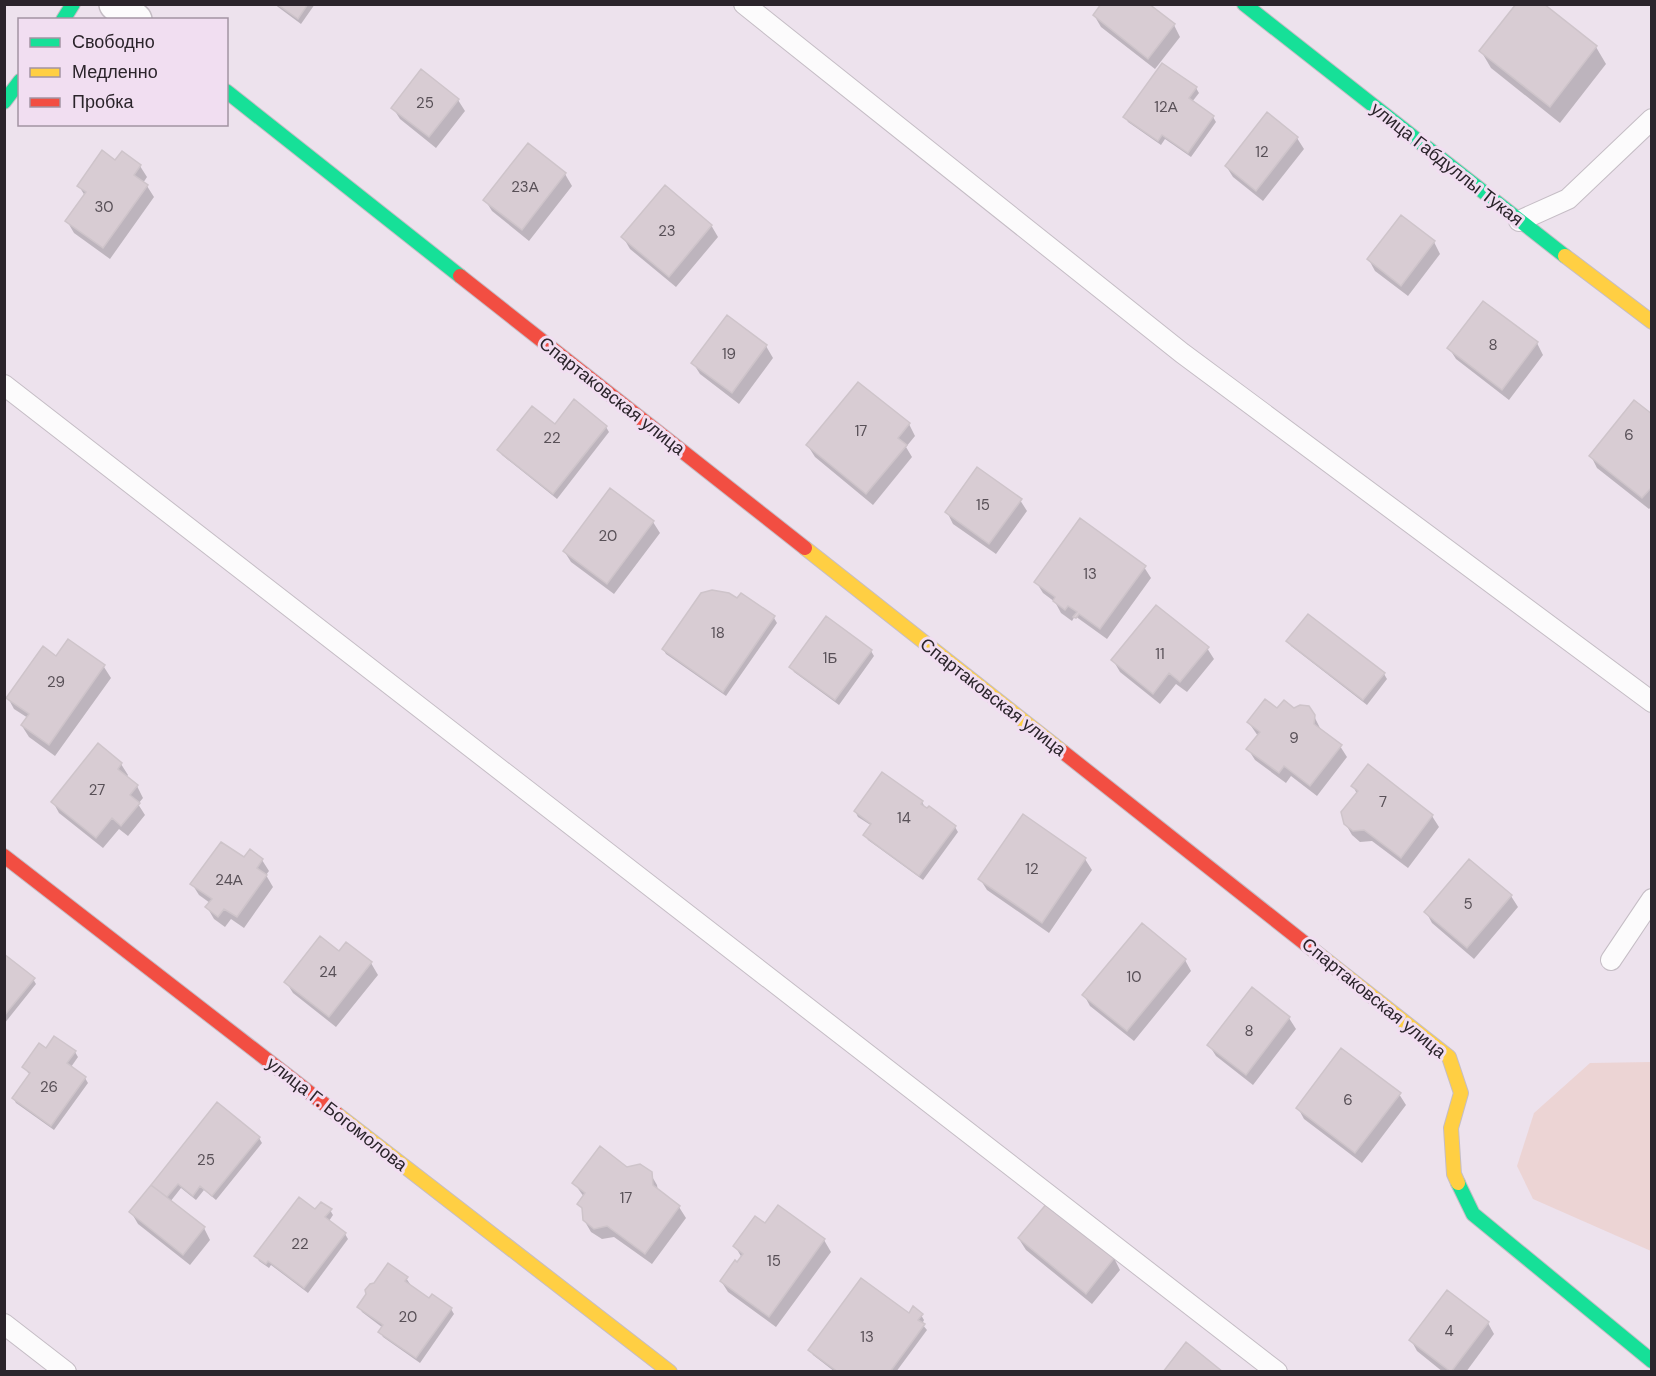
<svg xmlns="http://www.w3.org/2000/svg" width="1656" height="1376" viewBox="0 0 1656 1376" font-family="'DM Sans',sans-serif">
<style>
.green{fill:#ecd4d4}
.shadow{fill:#0003}
.building{fill:#d8ccd3;stroke:#cec4ca;stroke-width:1.5}
.lines{fill:none;stroke-linecap:round;stroke-linejoin:round}
.lane-casing{stroke:#c5bdc5;stroke-width:22}
.street-casing{stroke:#c5bdc5;stroke-width:36}
.fast-casing{stroke:#c5bdc5;stroke-width:16}
.slow-casing{stroke:#c5bdc5;stroke-width:16}
.jam-casing{stroke:#c5bdc5;stroke-width:16}
.lane{stroke:#fcfbfc;stroke-width:20}
.street{stroke:#fcfbfc;stroke-width:33}
.fast{stroke:#16e098;stroke-width:14}
.slow{stroke:#ffcf43;stroke-width:14}
.jam{stroke:#f24e42;stroke-width:14}
.labels{text-anchor:middle;dominant-baseline:central;stroke-width:6;stroke-linejoin:round;paint-order:stroke}
.number-label{font-size:15px;fill:#585057}
.street-label{font-size:18px;fill:#2b242b;stroke:#f1def1}
</style>
<rect width="100%" height="100%" fill="#ede2ed"/>
<path class="green" d="M1651,1062H1652L1651,1251L1533,1199L1517,1166L1534,1113L1590,1063Z"/>
<path class="shadow" d="M274,4H315L301,24Z
M1094,15L1174,25L1180,37L1155,69L1101,27Z
M1596,47L1606,64L1560,123L1491,68L1481,51Z
M422,72L458,100L465,111L436,148L400,119L393,108Z
M1196,88L1199,93L1192,102L1213,117L1216,122L1191,157L1165,139L1161,145L1128,122L1125,117Z
M1268,114L1297,138L1304,149L1263,201L1233,177L1226,166Z
M528,146L565,174L572,186L529,241L492,211L485,200Z
M115,162L140,166L147,177L143,183L147,186L154,197L110,259L74,233L67,221L85,196L79,186Z
M711,225L718,237L676,287L630,249L623,237Z
M1434,242L1440,254L1408,296L1375,271L1369,260Z
M727,317L766,346L773,358L739,404L700,374L693,363Z
M1537,343L1543,355L1509,400L1456,359L1449,348Z
M1652,416V506L1649,509L1597,468L1591,456Z
M909,424L915,436L906,447L912,457L873,505L815,457L808,446Z
M555,426L606,427L609,432L557,499L502,455L499,450Z
M1020,500L1027,511L996,554L953,524L947,512Z
M653,522L660,533L614,594L571,562L564,551Z
M1144,567L1151,578L1107,639L1075,616L1072,621L1061,613L1055,602L1043,593L1036,582Z
M774,618L777,623L726,696L666,654L663,649Z
M68,641L104,667L111,678L55,756L29,737L22,726L28,718L14,709L8,698L56,658Z
M1288,641L1384,674L1387,679L1367,705L1291,646Z
M1207,648L1214,659L1187,692L1176,684L1160,704L1120,672L1113,660Z
M871,651L874,656L839,705L794,672L791,667Z
M1277,710H1294L1314,716L1321,730L1340,746L1347,757L1317,796L1291,776L1286,783L1255,760L1248,749L1258,736L1249,723Z
M121,764L128,775L126,778L137,786L143,798L138,804L145,815L128,836L119,829L103,848L59,813L53,802Z
M1368,766L1432,816L1439,827L1408,868L1372,841L1360,842L1352,835L1345,823L1357,794L1353,786Z
M922,802L925,807L955,827L958,832L923,880L868,840L865,835L872,826L858,817L855,811Z
M244,859L262,860L269,871L266,875L273,887L244,928L231,919L225,927L214,919L207,907L210,903L199,895L192,884Z
M1085,859L1092,870L1049,933L987,890L980,879Z
M1470,861L1511,896L1518,907L1474,959L1432,923L1426,912Z
M346,944L371,963L378,975L336,1027L293,993L286,982L339,953Z
M4,956L33,979L36,984L4,1024Z
M1185,960L1191,971L1134,1041L1090,1006L1084,995Z
M1289,1018L1296,1029L1253,1085L1216,1056L1209,1045Z
M46,1050L75,1052L78,1057L71,1067L85,1078L88,1083L54,1130L16,1103L13,1098L30,1075L24,1068Z
M1399,1094L1406,1105L1362,1163L1304,1119L1298,1108Z
M217,1104L259,1138L262,1143L216,1200L204,1190L196,1200L181,1188L170,1202L204,1228L210,1240L190,1265L138,1224L131,1212Z
M627,1168L650,1173L657,1185L658,1191L679,1207L686,1218L652,1264L614,1237L602,1239L591,1232L584,1220V1212L579,1204L584,1197L574,1183Z
M779,1207L824,1240L831,1252L776,1327L728,1292L721,1281L742,1258L735,1246L766,1225Z
M330,1210L333,1215L329,1221L345,1234L348,1239L308,1293L271,1265L269,1268L259,1261L256,1256L315,1211Z
M1019,1239L1114,1258L1120,1270L1092,1304L1026,1250Z
M406,1278L410,1284L408,1285L429,1300L451,1309L454,1314L420,1363L383,1337L380,1332L383,1328L362,1312L359,1307Z
M909,1315H921L924,1320L922,1324L927,1330L896,1372H835L813,1355L810,1350Z
M1488,1323L1494,1334L1466,1372H1443L1417,1351L1411,1340Z"/>
<path class="building" d="M277,4H308L298,19Z
M1101,4H1149L1175,24L1148,59L1093,15Z
M1516,4H1544L1597,46L1550,107L1479,51Z
M1162,63L1197,87L1189,98L1214,116L1188,153L1162,135L1158,141L1123,117Z
M421,69L459,99L429,137L391,108Z
M1267,112L1298,137L1256,191L1225,166Z
M528,143L566,173L522,230L483,200Z
M102,150L115,160L122,151L141,165L134,175L148,185L103,248L65,221L86,192L77,186Z
M665,185L712,225L669,277L621,237Z
M1401,215L1435,241L1401,286L1367,259Z
M1483,301L1538,342L1502,390L1447,348Z
M727,315L767,345L732,393L691,363Z
M858,382L910,423L898,438L907,445L866,494L806,445Z
M574,399L607,426L553,494L497,450L532,406L555,424Z
M1634,400L1652,414V487L1642,498L1589,456Z
M977,467L1022,499L989,544L945,512Z
M610,488L654,521L607,584L563,551Z
M1080,518L1146,566L1100,629L1079,614L1076,618L1073,617L1077,612L1068,606L1065,610L1053,601L1055,597L1034,582Z
M712,590L729,593L737,598L741,593L775,616L723,692L662,649L701,593Z
M1156,605L1209,647L1180,682L1169,673L1153,694L1111,660Z
M1308,614L1385,673L1363,700L1286,641Z
M826,616L872,650L835,700L789,667Z
M68,639L105,665L49,745L21,725L29,714L6,698L43,646L56,656Z
M1265,699L1277,708L1284,700L1294,708L1300,705L1309,706L1315,715L1314,724L1342,745L1310,786L1284,766L1279,773L1246,749L1260,732L1247,722Z
M98,743L122,763L118,769L138,785L130,795L140,803L121,826L112,818L96,838L51,802Z
M1368,764L1433,815L1401,858L1364,830L1353,831L1344,824L1341,812L1358,791L1351,786Z
M882,772L923,801L921,804L927,808L929,806L956,826L919,876L863,835L871,824L854,811Z
M1023,814L1086,858L1042,923L978,879Z
M221,842L244,857L250,849L263,859L257,868L267,875L237,917L224,909L218,917L205,907L212,899L190,884Z
M1469,859L1512,895L1467,948L1424,912Z
M1142,923L1186,959L1127,1031L1082,995Z
M320,936L339,951L346,942L372,962L329,1017L284,982Z
M4,954L35,978L4,1016Z
M1252,987L1290,1017L1246,1075L1207,1045Z
M54,1036L76,1051L67,1063L86,1077L51,1126L12,1098L30,1073L22,1067L39,1043L46,1048Z
M1341,1048L1401,1093L1355,1153L1296,1108Z
M217,1102L260,1137L212,1196L200,1186L193,1196L178,1184L167,1197L151,1185Z
M600,1146L627,1167L640,1164L652,1172L653,1185L680,1206L645,1254L607,1226L594,1229L583,1220L582,1208L577,1204L585,1193L572,1183Z
M151,1185L205,1227L183,1255L129,1212Z
M299,1197L315,1209L321,1202L332,1209L325,1217L346,1233L304,1288L268,1261L266,1264L254,1256Z
M1048,1202L1115,1257L1086,1294L1018,1238Z
M778,1205L825,1239L769,1317L720,1281L735,1260L737,1262L743,1254L733,1246L755,1216L765,1223Z
M388,1263L408,1277L405,1281L429,1298L432,1294L452,1308L416,1358L378,1332L383,1325L357,1307L366,1294L365,1290L370,1284L374,1283Z
M861,1278L909,1313L913,1306L923,1314L918,1320L925,1324L890,1372H838L808,1350Z
M1447,1290L1489,1322L1451,1372L1409,1340Z
M1186,1342L1223,1372H1163Z"/>
<g class="lines">
<defs>
<path id="lane" d="M744,4L1182,353L1652,702
M1519,221L1568,199L1652,119
M4,385L1277,1372
M1611,960L1652,899
M4,1324L66,1372"/>
<path id="street" d="M116,4L135,20"/>
<path id="fast" d="M1244,4L1565,256
M63,20L73,4
M226,91L460,276
M4,102L20,81
M1458,1183L1473,1214L1652,1361"/>
<path id="slow" d="M1565,256L1652,322
M805,548L1063,752
M1307,945L1449,1057L1461,1093L1451,1128L1454,1174L1458,1183
M337,1114L670,1372"/>
<path id="jam" d="M460,276L805,548
M1063,752L1307,945
M4,856L337,1114"/>
</defs>
<use href="#lane" class="lane-casing"/>
<use href="#street" class="street-casing"/>
<use href="#fast" class="fast-casing"/>
<use href="#slow" class="slow-casing"/>
<use href="#jam" class="jam-casing"/>
<use href="#lane" class="lane"/>
<use href="#street" class="street"/>
<use href="#fast" class="fast"/>
<use href="#slow" class="slow"/>
<use href="#jam" class="jam"/>
</g>
<g class="labels">
<g class="number-label">
<text x="425" y="103">25</text>
<text x="1166" y="107">12А</text>
<text x="1262" y="152">12</text>
<text x="525" y="187">23А</text>
<text x="104" y="207">30</text>
<text x="667" y="231">23</text>
<text x="1493" y="345">8</text>
<text x="729" y="354">19</text>
<text x="861" y="431">17</text>
<text x="1629" y="435">6</text>
<text x="552" y="438">22</text>
<text x="983" y="505">15</text>
<text x="608" y="536">20</text>
<text x="1090" y="574">13</text>
<text x="718" y="633">18</text>
<text x="1160" y="654">11</text>
<text x="830" y="658">1Б</text>
<text x="56" y="682">29</text>
<text x="1294" y="738">9</text>
<text x="97" y="790">27</text>
<text x="1383" y="802">7</text>
<text x="904" y="818">14</text>
<text x="1032" y="869">12</text>
<text x="229" y="880">24А</text>
<text x="1468" y="904">5</text>
<text x="328" y="972">24</text>
<text x="1134" y="977">10</text>
<text x="1249" y="1031">8</text>
<text x="49" y="1087">26</text>
<text x="1348" y="1100">6</text>
<text x="206" y="1160">25</text>
<text x="626" y="1198">17</text>
<text x="300" y="1244">22</text>
<text x="774" y="1261">15</text>
<text x="408" y="1317">20</text>
<text x="1449" y="1331">4</text>
<text x="867" y="1337">13</text>
</g>
<g class="street-label">
<text transform="translate(1447 164) rotate(38)">улица Габдуллы Тукая</text>
<text transform="translate(612 396) rotate(38)">Спартаковская улица</text>
<text transform="translate(993 697) rotate(38)">Спартаковская улица</text>
<text transform="translate(1374 998) rotate(39)">Спартаковская улица</text>
<text transform="translate(337 1114) rotate(38)">улица Г. Богомолова</text>
</g>
</g>
<rect width="1656" height="1376" fill="none" stroke="#2b242b" stroke-width="12"/>
<rect x="18" y="18" width="210" height="108" fill="#f1def1" stroke="#a294a2" stroke-width="1.5"/>
<rect x="30" y="38" width="30" height="9" fill="#16e098" stroke="#a294a2" stroke-width="1.5"/>
<text x="72" y="48" font-size="18" fill="#2b242b">Свободно</text>
<rect x="30" y="68" width="30" height="9" fill="#ffcf43" stroke="#a294a2" stroke-width="1.5"/>
<text x="72" y="78" font-size="18" fill="#2b242b">Медленно</text>
<rect x="30" y="98" width="30" height="9" fill="#f24e42" stroke="#a294a2" stroke-width="1.5"/>
<text x="72" y="108" font-size="18" fill="#2b242b">Пробка</text>
</svg>
